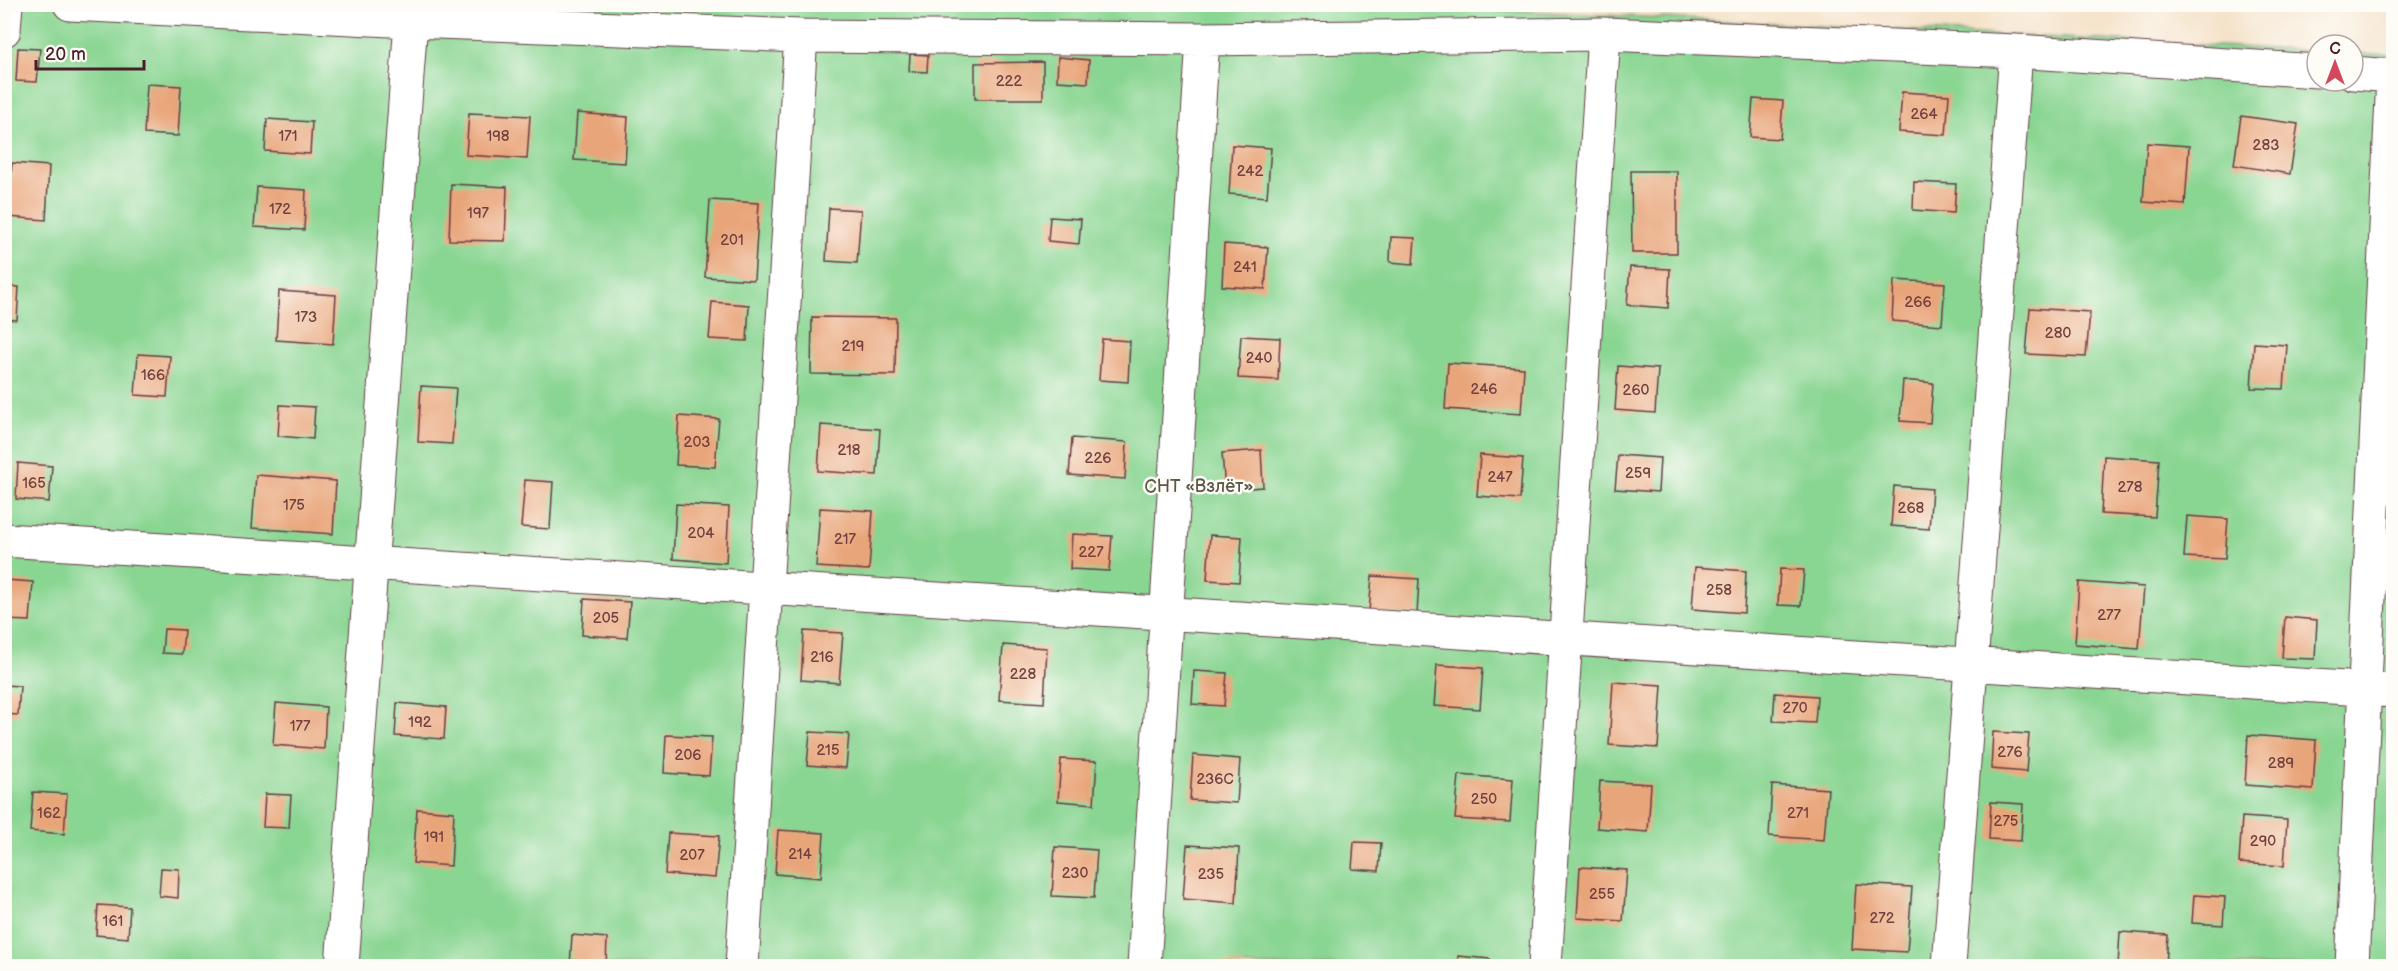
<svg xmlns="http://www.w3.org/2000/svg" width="2398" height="971" viewBox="0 0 2398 971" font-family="'Balsamiq Sans',sans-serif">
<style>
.green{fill:#89d592;stroke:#6a7a5e;stroke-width:1.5}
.building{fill:#e9a57a}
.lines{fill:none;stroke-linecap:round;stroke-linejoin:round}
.minor-casing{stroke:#643c43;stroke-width:35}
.minor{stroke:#fff;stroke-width:33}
.labels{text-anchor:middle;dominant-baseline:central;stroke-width:5;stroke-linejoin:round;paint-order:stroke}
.number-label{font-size:15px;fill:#72403f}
.park-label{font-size:18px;fill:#5d564a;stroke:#fdfcf7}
</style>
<rect width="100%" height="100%" fill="#fdfcf7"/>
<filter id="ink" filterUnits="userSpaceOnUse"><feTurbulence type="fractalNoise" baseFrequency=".0167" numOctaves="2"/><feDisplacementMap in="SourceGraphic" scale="12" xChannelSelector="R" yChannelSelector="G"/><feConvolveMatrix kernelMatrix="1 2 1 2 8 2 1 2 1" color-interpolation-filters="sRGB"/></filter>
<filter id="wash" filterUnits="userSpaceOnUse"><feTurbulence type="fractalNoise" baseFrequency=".008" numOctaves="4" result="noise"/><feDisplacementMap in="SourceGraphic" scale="24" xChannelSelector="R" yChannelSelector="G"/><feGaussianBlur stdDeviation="1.35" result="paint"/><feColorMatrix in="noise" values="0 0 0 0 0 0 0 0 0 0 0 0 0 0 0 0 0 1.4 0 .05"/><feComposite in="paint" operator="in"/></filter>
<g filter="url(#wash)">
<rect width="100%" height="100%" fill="#f5e2c9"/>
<path class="green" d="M1382,4L2317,51V81H2353V53L2393,55V966H5V5Z"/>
<g id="blocks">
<path class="building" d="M18,48L40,49L37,82L16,81Z
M910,54L928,55L927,72L909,71Z
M1058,57L1089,60L1088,83L1057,81Z
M1043,62V99H975V63Z
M147,84L181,86L178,136L144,134Z
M1902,92L1949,95L1946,135L1899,132Z
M1753,99L1783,101L1780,139L1750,137Z
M469,113L530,116L527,159L466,155Z
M577,113L628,117L625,163L574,160Z
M2241,116L2298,124L2290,174L2234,165Z
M267,119L312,122L310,154L265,151Z
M2147,143L2189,146L2185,205L2143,202Z
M1232,145L1271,148L1267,197L1229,194Z
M12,163L49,166L46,220L8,217Z
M1631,171H1677V253H1632Z
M1914,182L1956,184L1954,213L1913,210Z
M451,184L507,187L505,241L449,240Z
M257,187L306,190L304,230L254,227Z
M710,200L759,203L754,280L705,277Z
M829,208L861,210L857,263L826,261Z
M1050,217L1081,219L1079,244L1048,241Z
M1391,237L1415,238L1413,264L1390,262Z
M1224,244L1268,247L1265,289L1222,286Z
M1630,267L1670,269L1668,308L1627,305Z
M1894,280L1945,283L1942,325L1892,321Z
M4,286L19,287L17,320L4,319Z
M279,291L336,295L333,344L276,340Z
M712,302L749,305L747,341L709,339Z
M2030,308L2090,312L2086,357L2026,354Z
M812,317L896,318L895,375L811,374Z
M1241,336L1280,338L1278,380L1238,378Z
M1102,339L1130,341L1128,382L1099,380Z
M2254,343L2287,345L2284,389L2251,388Z
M138,354L170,356L167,397L135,395Z
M1448,363L1524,368L1521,414L1445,409Z
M1618,366L1658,369L1655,413L1615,410Z
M1903,380L1933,383L1930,423L1900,421Z
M421,386L456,388L452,444L418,442Z
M280,405L315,407L313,439L278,436Z
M679,416L719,419L715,467L676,465Z
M821,425L880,429L877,475L818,471Z
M1072,438L1127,442L1125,479L1069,475Z
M1261,450L1263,487L1225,490L1222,453Z
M1480,455L1523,458L1520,499L1477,496Z
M1618,455L1660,458L1658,492L1615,489Z
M2104,456L2159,460L2155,517L2101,514Z
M18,463L52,466L49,502L16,499Z
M256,475L336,481L333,534L252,528Z
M525,480L553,482L550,529L521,527Z
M1894,486L1932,489L1929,529L1891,526Z
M676,504L729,507L726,563L673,559Z
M820,508L873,511L869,570L816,567Z
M2187,516L2228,519L2225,559L2184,557Z
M1072,534L1112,536L1109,571L1070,569Z
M1210,535L1242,537L1239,582L1207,580Z
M1695,567L1746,571L1744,613L1692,609Z
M1780,569L1804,570L1801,606L1778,605Z
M1372,576L1419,579L1417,615L1369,612Z
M5,580L33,582L30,621L5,620Z
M2079,582L2144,587L2139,649L2075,644Z
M584,599L630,602L627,638L582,635Z
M2285,617L2317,620L2315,659L2282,658Z
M164,629L184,630L182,654L162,653Z
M804,631L843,633L839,683L801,680Z
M1003,645L1047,648L1044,703L999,700Z
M1437,665L1483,668L1480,709L1434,706Z
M1194,671L1227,673L1224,706L1192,704Z
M1613,682L1662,685L1658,748L1609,745Z
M4,685L20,686L18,715L4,714Z
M1775,693L1817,696L1815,723L1773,721Z
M276,703L326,707L324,749L273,745Z
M397,703L446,707L444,739L395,736Z
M810,732L849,734L846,768L807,765Z
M1993,732L2029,734L2026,772L1991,769Z
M666,735L712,737L709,776L664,773Z
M2248,735L2316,740L2313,790L2245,785Z
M1193,755L1240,759L1237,803L1190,800Z
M1061,759L1097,761L1094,804L1058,801Z
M1459,775L1513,779L1510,822L1455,819Z
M1600,781L1651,784L1648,832L1597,828Z
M1772,785L1828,789L1824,840L1769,836Z
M33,792L67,794L64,834L30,831Z
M265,794L291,795L289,828L263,827Z
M1991,802L2023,804L2021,841L1989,839Z
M417,809L454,812L451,866L413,863Z
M2242,817L2287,820L2284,866L2239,863Z
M778,830L824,833L821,878L775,874Z
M668,833L719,836L715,878L665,874Z
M1354,842L1381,843L1379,871L1352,869Z
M1187,845L1239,848L1236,903L1183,899Z
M1055,847L1097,850L1094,898L1052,896Z
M2392,864H2394V885L2390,884Z
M1580,867L1627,870L1623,921L1577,918Z
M161,868L179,869L178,898L159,896Z
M1856,884L1912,887L1907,952L1852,949Z
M2194,895L2225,897L2223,925L2192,923Z
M98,905L130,907L128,938L96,935Z
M2120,932L2168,935L2166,966H2118Z
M572,935L607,938L606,966H570Z
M1458,956L1490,959V966H1457Z
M1169,960L1245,964L1244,966H1169Z"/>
</g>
</g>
<g filter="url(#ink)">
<use href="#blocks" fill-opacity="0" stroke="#643c43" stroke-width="1.5"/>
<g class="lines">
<defs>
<path id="minor" d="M70,4L411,21L801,36L1203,39L1604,34L2016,51L2317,71
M4,30L6,4
M2353,73L2394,76
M4,540L2394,691
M342,966L411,21
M742,966L801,36
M1144,966L1203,39
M1545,966L1604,34
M1949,966L2016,51
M2352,966L2393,76"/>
</defs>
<use href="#minor" class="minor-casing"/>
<use href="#minor" class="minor"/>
</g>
</g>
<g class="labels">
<g class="number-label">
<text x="1009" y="81">222</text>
<text x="1924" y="114">264</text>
<text x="288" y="136">171</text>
<text x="498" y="136">198</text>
<text x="2266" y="145">283</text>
<text x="1250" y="171">242</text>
<text x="280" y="209">172</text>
<text x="478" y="213">197</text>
<text x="732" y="240">201</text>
<text x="1245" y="267">241</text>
<text x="1918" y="302">266</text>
<text x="306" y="317">173</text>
<text x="2058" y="333">280</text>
<text x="853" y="346">219</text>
<text x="1259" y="358">240</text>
<text x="153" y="375">166</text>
<text x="1484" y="389">246</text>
<text x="1636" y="390">260</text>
<text x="697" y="442">203</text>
<text x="849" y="450">218</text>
<text x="1098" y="458">226</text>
<text x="1638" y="473">259</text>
<text x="1500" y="477">247</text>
<text x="34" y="483">165</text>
<text x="2130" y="487">278</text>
<text x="294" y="505">175</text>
<text x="1911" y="508">268</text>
<text x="701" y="533">204</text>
<text x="845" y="539">217</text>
<text x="1091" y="552">227</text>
<text x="1719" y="590">258</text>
<text x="2109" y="615">277</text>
<text x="606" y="618">205</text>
<text x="822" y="657">216</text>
<text x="1023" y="674">228</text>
<text x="1795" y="708">270</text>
<text x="420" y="722">192</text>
<text x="300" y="726">177</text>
<text x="828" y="750">215</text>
<text x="2010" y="752">276</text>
<text x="688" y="755">206</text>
<text x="2281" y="763">289</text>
<text x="1215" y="779">236С</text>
<text x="1484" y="799">250</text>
<text x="49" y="813">162</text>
<text x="1798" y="813">271</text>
<text x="2006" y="821">275</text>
<text x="434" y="837">191</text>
<text x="2263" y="841">290</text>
<text x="800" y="854">214</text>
<text x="692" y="855">207</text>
<text x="1075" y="873">230</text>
<text x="1211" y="874">235</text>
<text x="1602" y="894">255</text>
<text x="1882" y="918">272</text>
<text x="113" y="921">161</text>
</g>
<g class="park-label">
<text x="1199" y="486">СНТ «Взлёт»</text>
</g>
</g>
<rect width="2398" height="971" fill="none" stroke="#fdfcf7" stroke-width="24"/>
<g transform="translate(2335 63)"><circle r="28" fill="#fdfcf7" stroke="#b5a4a5" stroke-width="1.5"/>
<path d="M0-4.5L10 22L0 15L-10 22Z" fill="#d1495b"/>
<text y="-9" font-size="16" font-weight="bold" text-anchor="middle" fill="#4a1f2b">С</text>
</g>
<path d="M36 60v9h108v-9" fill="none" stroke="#4a1f2b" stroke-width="3"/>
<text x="45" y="60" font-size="18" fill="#4a1f2b" stroke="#fdfcf7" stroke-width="4.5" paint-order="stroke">20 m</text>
</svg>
